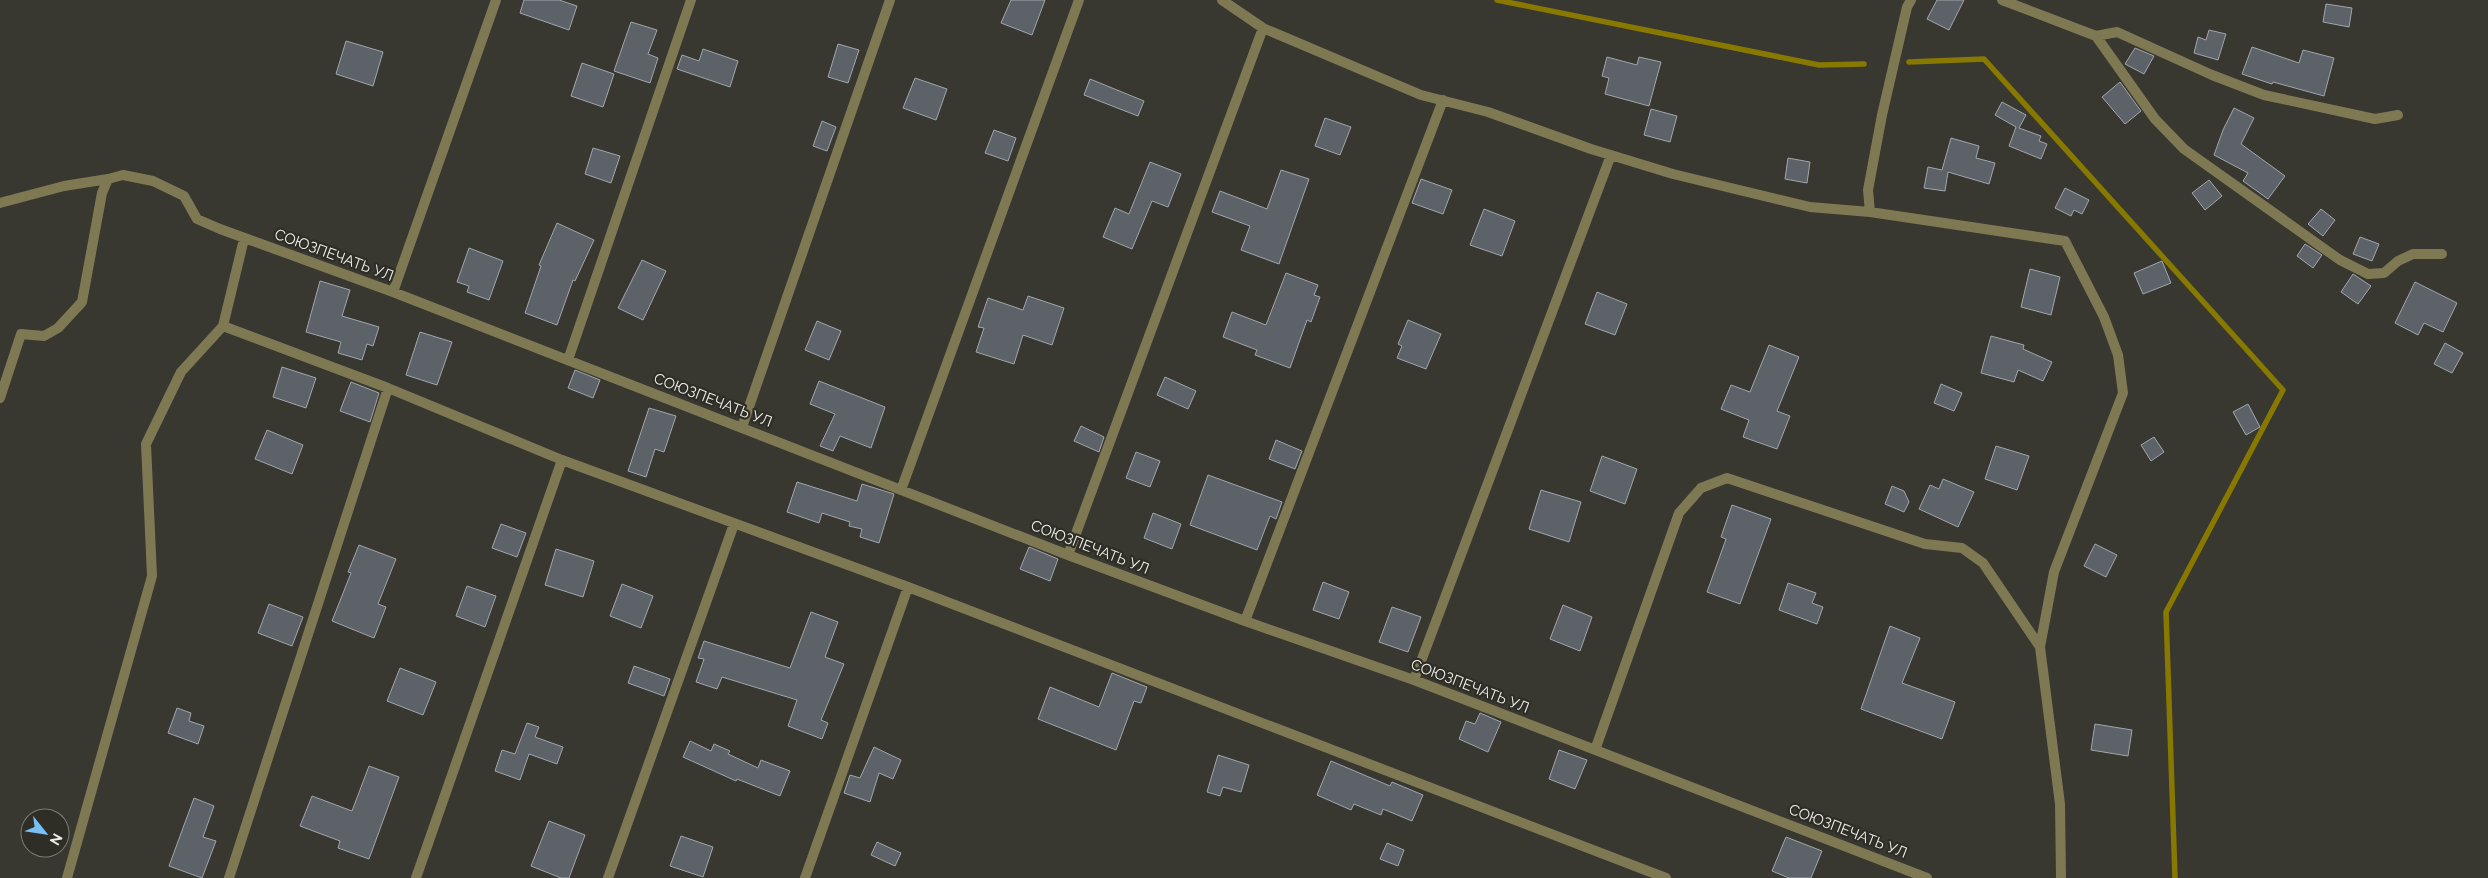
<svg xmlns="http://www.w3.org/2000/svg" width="2488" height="878" viewBox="0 0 2488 878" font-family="Raleway,sans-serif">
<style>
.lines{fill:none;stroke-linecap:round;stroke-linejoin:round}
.stream{stroke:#877800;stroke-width:5.5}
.building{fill:#5c6267;stroke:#a0a7ad}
.street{stroke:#7e7853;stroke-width:10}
.labels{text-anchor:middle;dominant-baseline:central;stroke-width:4.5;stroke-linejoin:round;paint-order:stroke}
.street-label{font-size:15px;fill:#efefea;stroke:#2e2d26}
</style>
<rect width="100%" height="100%" fill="#383730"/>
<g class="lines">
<path class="stream" d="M1497,0L1819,65L1864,64
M1909,62L1984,59L2283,390L2166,612L2175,878"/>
</g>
<path class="building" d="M524,0H559L577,6L569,30L520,13Z
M1011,0H1045L1032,35L1001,23Z
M1937,0H1964L1949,30L1927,19Z
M2326,4L2352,8L2349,27L2323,22Z
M631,22L657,30L648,54L658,58L650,83L614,71Z
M2209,30L2226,34L2218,60L2194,53L2198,37L2206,40Z
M346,41L383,52L373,86L336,74Z
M838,44L859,50L848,83L828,77Z
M2252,47L2299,63L2303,50L2334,58L2324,96L2273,82L2272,84L2242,74Z
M2135,48L2154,56L2144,74L2125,64Z
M703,49L738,61L730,87L677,69L682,55L699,61Z
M1607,57L1637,65L1639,57L1661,62L1649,106L1605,94L1609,78L1602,76Z
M582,63L614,74L603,107L571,96Z
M915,78L947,89L936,120L903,108Z
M1090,79L1144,101L1138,116L1084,95Z
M2120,82L2141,111L2125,124L2102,97Z
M2002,102L2026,115L2019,128L2041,136L2039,141L2047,144L2041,159L2009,146L2016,127L1995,115Z
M2234,108L2254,118L2241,144L2285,176L2268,199L2243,181L2248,173L2214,155L2223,130Z
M1651,109L1677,116L1670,142L1644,135Z
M1325,118L1351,127L1340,155L1315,146Z
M822,121L836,127L827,151L813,146Z
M994,130L1016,138L1008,161L985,153Z
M1951,138L1979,146L1976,158L1995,163L1989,184L1948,172L1945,191L1924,188L1928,167L1942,170Z
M593,148L620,156L611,183L585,174Z
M1788,158L1810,162L1807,183L1785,179Z
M1150,162L1181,174L1168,207L1152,201L1132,249L1103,237L1115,208L1129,214Z
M1281,170L1309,179L1279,264L1241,250L1250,226L1212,212L1220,191L1267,209Z
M1421,179L1452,190L1443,214L1412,203Z
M2209,180L2222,196L2205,210L2192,193Z
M2065,188L2089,200L2082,214L2074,210L2071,216L2055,208Z
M1484,209L1515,221L1502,256L1470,245Z
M2321,209L2335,220L2323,236L2308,224Z
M557,223L594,240L575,281L573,280L557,325L525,313L541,266L539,265Z
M2360,237L2379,244L2372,261L2353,254Z
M2305,244L2322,255L2313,268L2297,256Z
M469,248L503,261L489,300L467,292L469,286L457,282Z
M642,260L666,271L643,320L618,308Z
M2162,261L2171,283L2143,294L2134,273Z
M2030,269L2060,277L2051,315L2021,307Z
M1286,273L1318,285L1314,295L1320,297L1311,322L1307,320L1290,368L1255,355L1257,350L1223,337L1232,312L1266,325Z
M2353,274L2371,286L2358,304L2341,292Z
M320,281L350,290L342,316L379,327L373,346L367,344L362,360L338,353L341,342L306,332Z
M2415,282L2457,303L2443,332L2424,323L2418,335L2395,323Z
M1597,292L1627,304L1615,335L1585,324Z
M1028,296L1064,308L1052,345L1023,335L1014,364L976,352L984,328L978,327L988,298L1023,310Z
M1408,320L1441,334L1426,369L1397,358L1402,346L1398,344Z
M817,321L841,331L829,360L805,350Z
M420,332L452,342L437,385L406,375Z
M1991,336L2024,345L2023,349L2052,362L2043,381L2018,370L2014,382L1981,373Z
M2445,343L2463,353L2452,373L2434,364Z
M1769,345L1799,357L1777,411L1790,416L1777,449L1743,437L1749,420L1721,409L1731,385L1750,392Z
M282,367L316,378L306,408L273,397Z
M575,370L600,380L593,398L568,388Z
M1165,377L1196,391L1188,409L1157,395Z
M819,381L885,407L871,448L840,436L833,451L820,446L835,414L810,404Z
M351,382L379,393L370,422L340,411Z
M1941,384L1962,393L1954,411L1934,403Z
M2248,404L2260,427L2246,435L2233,412Z
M649,408L676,416L664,452L655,449L646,477L628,471Z
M1081,426L1104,437L1099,452L1074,441Z
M267,430L303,445L292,474L255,459Z
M2154,437L2164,452L2151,461L2141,445Z
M1276,440L1302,451L1295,469L1269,459Z
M1996,446L2029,456L2017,490L1985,479Z
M1136,452L1160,461L1150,487L1126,478Z
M1602,456L1637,469L1625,504L1590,491Z
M1208,475L1282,502L1276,519L1270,516L1257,550L1190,525Z
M1943,479L1974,492L1958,527L1919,509L1930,485L1939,489Z
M797,482L857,501L862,484L894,494L879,543L860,537L862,529L849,526L850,522L822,513L819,523L787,512Z
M1892,486L1904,491L1909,502L1904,512L1885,504Z
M1541,490L1581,502L1569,542L1529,529Z
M1732,505L1771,519L1740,604L1707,592L1726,539L1721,537Z
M1153,513L1181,524L1172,549L1144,538Z
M501,524L526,533L517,557L492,548Z
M2095,544L2117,555L2106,577L2084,566Z
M359,545L396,559L378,604L386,607L374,638L332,621L351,573L348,572Z
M1029,547L1058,559L1050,581L1020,569Z
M556,549L594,561L583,597L545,585Z
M1323,582L1349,592L1339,619L1313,610Z
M1788,583L1816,593L1812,603L1823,607L1817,624L1779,610Z
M622,584L653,596L641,628L610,616Z
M467,586L496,596L485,627L456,616Z
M269,604L303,617L292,646L258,633Z
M1563,605L1592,617L1580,651L1550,639Z
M1392,607L1421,617L1408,652L1379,642Z
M811,612L838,622L825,657L844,664L821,720L828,723L822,739L788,726L797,700L722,677L717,689L696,682L704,659L698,658L704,641L790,668Z
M1890,626L1920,638L1902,683L1955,702L1942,739L1861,709Z
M634,666L670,679L664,696L628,683Z
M400,668L436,682L423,715L387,701Z
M1112,673L1147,687L1141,703L1134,701L1116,750L1038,719L1050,687L1099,707Z
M177,708L191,713L189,721L204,726L198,744L168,733Z
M1480,713L1501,722L1488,752L1459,739L1466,721L1475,724Z
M527,723L539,727L535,737L563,747L557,764L529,754L520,780L495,771L502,750L515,754Z
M2095,724L2132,730L2128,756L2091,750Z
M690,741L711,751L714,744L730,751L728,754L758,768L761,760L790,771L780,796L737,779L736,781L683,757Z
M874,747L901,760L893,779L879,773L870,802L844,793L850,775L860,778Z
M1559,750L1587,760L1575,789L1549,779Z
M1218,755L1249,765L1241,792L1223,787L1220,796L1207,792Z
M1331,761L1390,786L1392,782L1423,795L1412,821L1383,809L1381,815L1354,804L1351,810L1317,795Z
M369,766L399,777L369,859L338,848L340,841L300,826L312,796L352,811Z
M194,798L214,806L203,837L216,841L202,878L169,866Z
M549,821L585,835L569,878H561L531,866Z
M681,836L713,847L703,877L670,866Z
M1786,837L1822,851L1811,878H1789L1772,871Z
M877,842L901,853L895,866L871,855Z
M1387,843L1404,850L1398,866L1380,859Z"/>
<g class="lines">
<path class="street" d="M1222,0L1263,28L1421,95L1488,112L1591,149L1673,174L1810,207L1870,212L2065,241L2104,317L2118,355L2123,393L2054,572L2040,647L2060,804L2061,878
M2002,0L2096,36L2117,32L2212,75L2264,95L2375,119L2398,115
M2096,36L2155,119L2184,149L2340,260L2368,274L2384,273L2398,261L2413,254H2442
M0,203L64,186L108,179
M1870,212L1868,190L1882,115L1907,7L1911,0
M393,292L496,0
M223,326L388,388L562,460L908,587L1666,878
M568,360L691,0
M0,398L21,334L44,336L58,328L82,302L102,193L108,179L123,175L153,181L184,196L197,219L220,229L393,292L1068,555L1245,621L1414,680L1927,878
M742,427L890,0
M901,490L1079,0
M1068,555L1263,28
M1245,621L1443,100
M1414,680L1611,155
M1595,750L1679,513L1701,488L1727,478L1925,544L1962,548L1983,563L2040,647
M67,878L152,576L146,444L181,372L223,326L244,239
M229,878L388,388
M416,878L562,460
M608,878L734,524
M805,878L908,587"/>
</g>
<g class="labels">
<g class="street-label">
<text transform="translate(334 255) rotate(20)">СОЮЗПЕЧАТЬ УЛ</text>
<text transform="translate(713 400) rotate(21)">СОЮЗПЕЧАТЬ УЛ</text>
<text transform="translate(1090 547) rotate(21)">СОЮЗПЕЧАТЬ УЛ</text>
<text transform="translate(1470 686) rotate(21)">СОЮЗПЕЧАТЬ УЛ</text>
<text transform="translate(1848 831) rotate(21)">СОЮЗПЕЧАТЬ УЛ</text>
</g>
</g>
<g transform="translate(45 833) rotate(120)"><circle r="24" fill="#2e2d26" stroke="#7b7b74"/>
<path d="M0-4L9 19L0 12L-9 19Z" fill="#78bff7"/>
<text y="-8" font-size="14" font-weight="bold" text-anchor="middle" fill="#efefea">N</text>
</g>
</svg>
